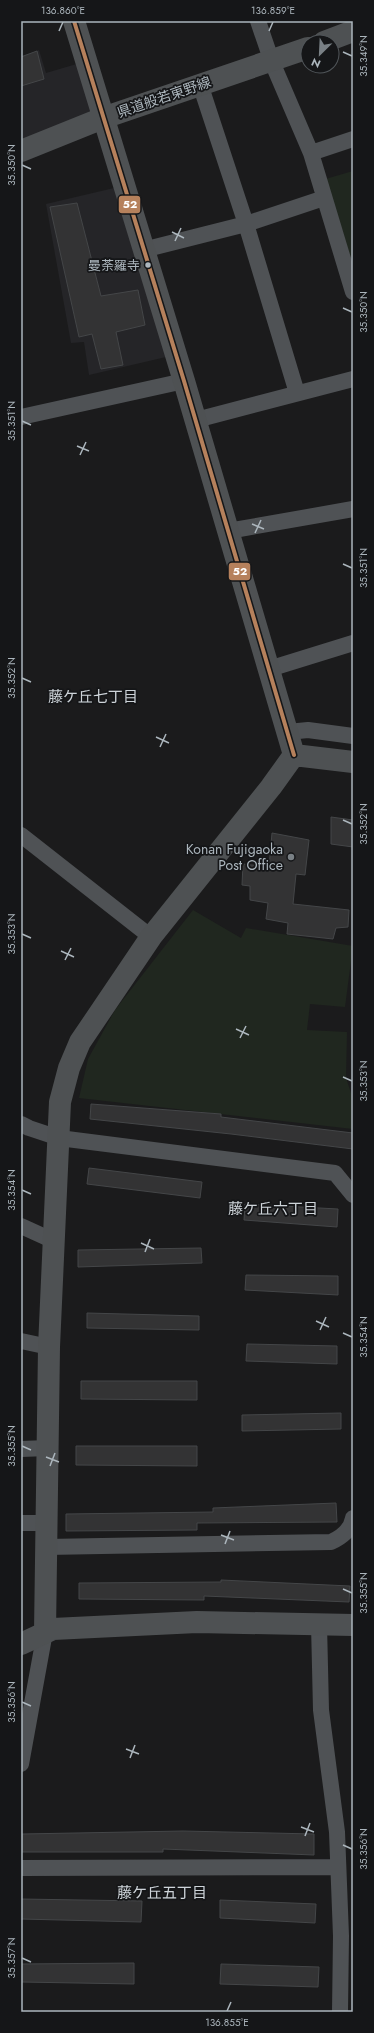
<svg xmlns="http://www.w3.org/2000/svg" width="374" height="2033" viewBox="0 0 374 2033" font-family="Jost,'Noto Sans JP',sans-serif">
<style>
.built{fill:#252528}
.green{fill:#20271f}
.building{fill:#333334;stroke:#444648}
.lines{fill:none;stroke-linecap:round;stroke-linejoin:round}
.street{stroke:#4f5255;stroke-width:16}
.secondary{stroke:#4e5153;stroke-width:22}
.bus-1-casing{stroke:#151618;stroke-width:7}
.bus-1{stroke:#b6815c;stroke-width:4}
.ticks{fill:none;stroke:#acb6bd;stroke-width:1.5}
.bus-dot{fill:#acb6bd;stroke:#151618;stroke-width:1.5}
.poi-dot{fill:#798085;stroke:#151618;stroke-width:1.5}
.labels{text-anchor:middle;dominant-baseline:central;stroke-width:3.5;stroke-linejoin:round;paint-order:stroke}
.bus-label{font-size:13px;fill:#acb6bd;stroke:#151618;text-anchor:end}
.street-label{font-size:14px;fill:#acb6bd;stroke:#151618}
.poi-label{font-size:14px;fill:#acb6bd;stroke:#151618;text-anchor:end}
.neighbourhood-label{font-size:15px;fill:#ced4d9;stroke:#151618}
.line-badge{stroke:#151618;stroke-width:1.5}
.badge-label{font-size:11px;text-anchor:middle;font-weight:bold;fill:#fff}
.neatline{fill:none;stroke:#acb6bd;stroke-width:1.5}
.ticks-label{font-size:10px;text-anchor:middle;fill:#acb6bd}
</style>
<rect width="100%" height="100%" fill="#1b1b1c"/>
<path class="built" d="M39,50L46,73L80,63L95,114L21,145V56Z
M114,188L166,357L89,375L84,342L71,343L46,204Z"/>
<path class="green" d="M353,171V267L343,232L322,180Z
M193,910L241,938L246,928L353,946L345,1007L310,1004L307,1030L347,1032L346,1078L353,1099V1129L79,1098L88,1059L115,1010Z"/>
<path class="building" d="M37,51L44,79L21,86V57Z
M77,203L101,296L138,290L145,325L116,332L123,365L101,369L92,334L79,337L50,207Z
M331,817L353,820V847L331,844Z
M272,833L309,840L305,875L296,874L293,904L349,910L348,927L336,928L333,939L287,934L288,923L266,919L268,903L250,900V886L242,885L243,864L269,867Z
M91,1104L221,1114V1117L353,1133V1149L231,1134L90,1119Z
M89,1168L202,1182L200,1198L87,1184Z
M245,1204L338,1209L337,1227L244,1220Z
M201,1248L202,1263L78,1267V1250Z
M246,1275L338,1276V1295L245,1290Z
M87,1313L199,1316V1330L87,1328Z
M247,1344L337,1346V1364L246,1361Z
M81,1381H197V1400L81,1399Z
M341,1413V1429L242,1431V1415Z
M76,1446H197V1466L76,1465Z
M336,1503L337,1522L197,1523V1530L66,1531V1514L213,1512V1508Z
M221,1580L350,1586L349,1602L204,1596V1600L79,1599V1583L221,1582Z
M183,1831L314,1834V1855L163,1849V1852H22V1834Z
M21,1899L142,1901L141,1922L21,1919Z
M220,1900L316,1904L315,1923L220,1918Z
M134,1963V1984L21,1982V1964Z
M221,1964L319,1967L318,1987L220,1984Z"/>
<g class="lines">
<path class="street" d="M258,21L272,62L311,153L353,292
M200,84L246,224L297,393
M311,153L353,139
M143,250L246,224L324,198
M21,417L184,381
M196,420L353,379
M228,531L353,509
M269,669L353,643
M288,732L308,730L353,736
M21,835L151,937
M21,1124L29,1128L59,1138L335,1173L353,1195
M21,1226L54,1241
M21,1341L49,1347
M21,1449L48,1448
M21,1523H47
M46,1547L331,1542C342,1537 351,1530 353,1518
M319,1624L321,1710L337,1832L341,1936L340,2012
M21,1764L45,1632
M21,1868L338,1867"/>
<path class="secondary" d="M74,21L184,381L294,755
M324,42L353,31
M21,151L103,118L308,48
M294,755L353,762
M45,1632L49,1347L60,1102L69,1068L80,1042L151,937L271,787L294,755
M21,1644L53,1629L197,1622L353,1625"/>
<defs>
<path id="bus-1" d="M74,21L184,381L294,755"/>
</defs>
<use href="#bus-1" class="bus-1-casing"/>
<use href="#bus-1" class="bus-1"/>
</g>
<path class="ticks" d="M59,31L63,22M269,31L273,22M343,52L352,56M22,165L31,169M172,232L184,238M175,241L181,228M343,308L352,312M22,421L31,425M77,446L89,451M80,455L86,442M252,524L264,529M255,533L261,520M343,564L352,568M22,678L31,682M156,737L169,743M160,747L166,734M343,820L352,824M22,934L31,938M61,951L74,957M65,960L71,948M236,1029L249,1035M240,1038L246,1026M343,1077L352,1081M22,1190L31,1194M141,1243L154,1249M145,1252L150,1239M316,1321L329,1327M320,1330L326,1317M343,1333L352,1337M22,1446L31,1450M46,1457L59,1462M50,1466L55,1453M221,1535L234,1540M225,1544L230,1531M343,1589L352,1593M22,1702L31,1706M126,1749L139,1754M130,1758L135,1745M301,1827L314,1832M305,1836L310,1823M343,1845L352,1849M22,1958L31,1962M227,2011L231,2002"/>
<circle class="bus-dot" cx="148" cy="265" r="3.5"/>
<circle class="poi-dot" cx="291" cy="857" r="4"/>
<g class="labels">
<g class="bus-label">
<text x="140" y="265">曼荼羅寺</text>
</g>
<g class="street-label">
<text transform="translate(164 97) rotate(-19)">県道般若東野線</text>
</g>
<g class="poi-label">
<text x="283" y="849">Konan Fujigaoka<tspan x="283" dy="16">Post Office</tspan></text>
</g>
<g class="neighbourhood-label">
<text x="93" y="697">藤ケ丘七丁目</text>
<text x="273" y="1209">藤ケ丘六丁目</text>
<text x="162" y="1893">藤ケ丘五丁目</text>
</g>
</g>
<g class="line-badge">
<rect x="118" y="195" width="23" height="19" rx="4" fill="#b6815c"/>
<rect x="228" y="562" width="23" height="19" rx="4" fill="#b6815c"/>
</g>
<g class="badge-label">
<text x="130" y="208">52</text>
<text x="240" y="575">52</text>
</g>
<rect width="374" height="2033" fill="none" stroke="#151618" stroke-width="44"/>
<g transform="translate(320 54) rotate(204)"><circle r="19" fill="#151618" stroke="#51565a"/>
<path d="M0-3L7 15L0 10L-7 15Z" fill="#798085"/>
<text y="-6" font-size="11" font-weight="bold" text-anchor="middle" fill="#acb6bd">N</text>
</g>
<rect x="22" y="22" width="330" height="1989" class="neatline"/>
<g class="ticks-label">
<text x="63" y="14">136.860°E</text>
<text x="273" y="14">136.859°E</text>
<text transform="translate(363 56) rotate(-90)" y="4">35.349°N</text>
<text transform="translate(11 165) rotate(-90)" y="4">35.350°N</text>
<text transform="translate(363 312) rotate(-90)" y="4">35.350°N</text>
<text transform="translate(11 421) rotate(-90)" y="4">35.351°N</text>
<text transform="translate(363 568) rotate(-90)" y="4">35.351°N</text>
<text transform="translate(11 678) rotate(-90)" y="4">35.352°N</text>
<text transform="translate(363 824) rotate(-90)" y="4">35.352°N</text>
<text transform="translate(11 934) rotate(-90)" y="4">35.353°N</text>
<text transform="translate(363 1081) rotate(-90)" y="4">35.353°N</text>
<text transform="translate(11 1190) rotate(-90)" y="4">35.354°N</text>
<text transform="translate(363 1337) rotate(-90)" y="4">35.354°N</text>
<text transform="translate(11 1446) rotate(-90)" y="4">35.355°N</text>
<text transform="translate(363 1593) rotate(-90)" y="4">35.355°N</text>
<text transform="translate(11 1702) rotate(-90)" y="4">35.356°N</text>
<text transform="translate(363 1849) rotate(-90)" y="4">35.356°N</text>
<text transform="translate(11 1958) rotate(-90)" y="4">35.357°N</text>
<text x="227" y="2026">136.855°E</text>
</g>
</svg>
